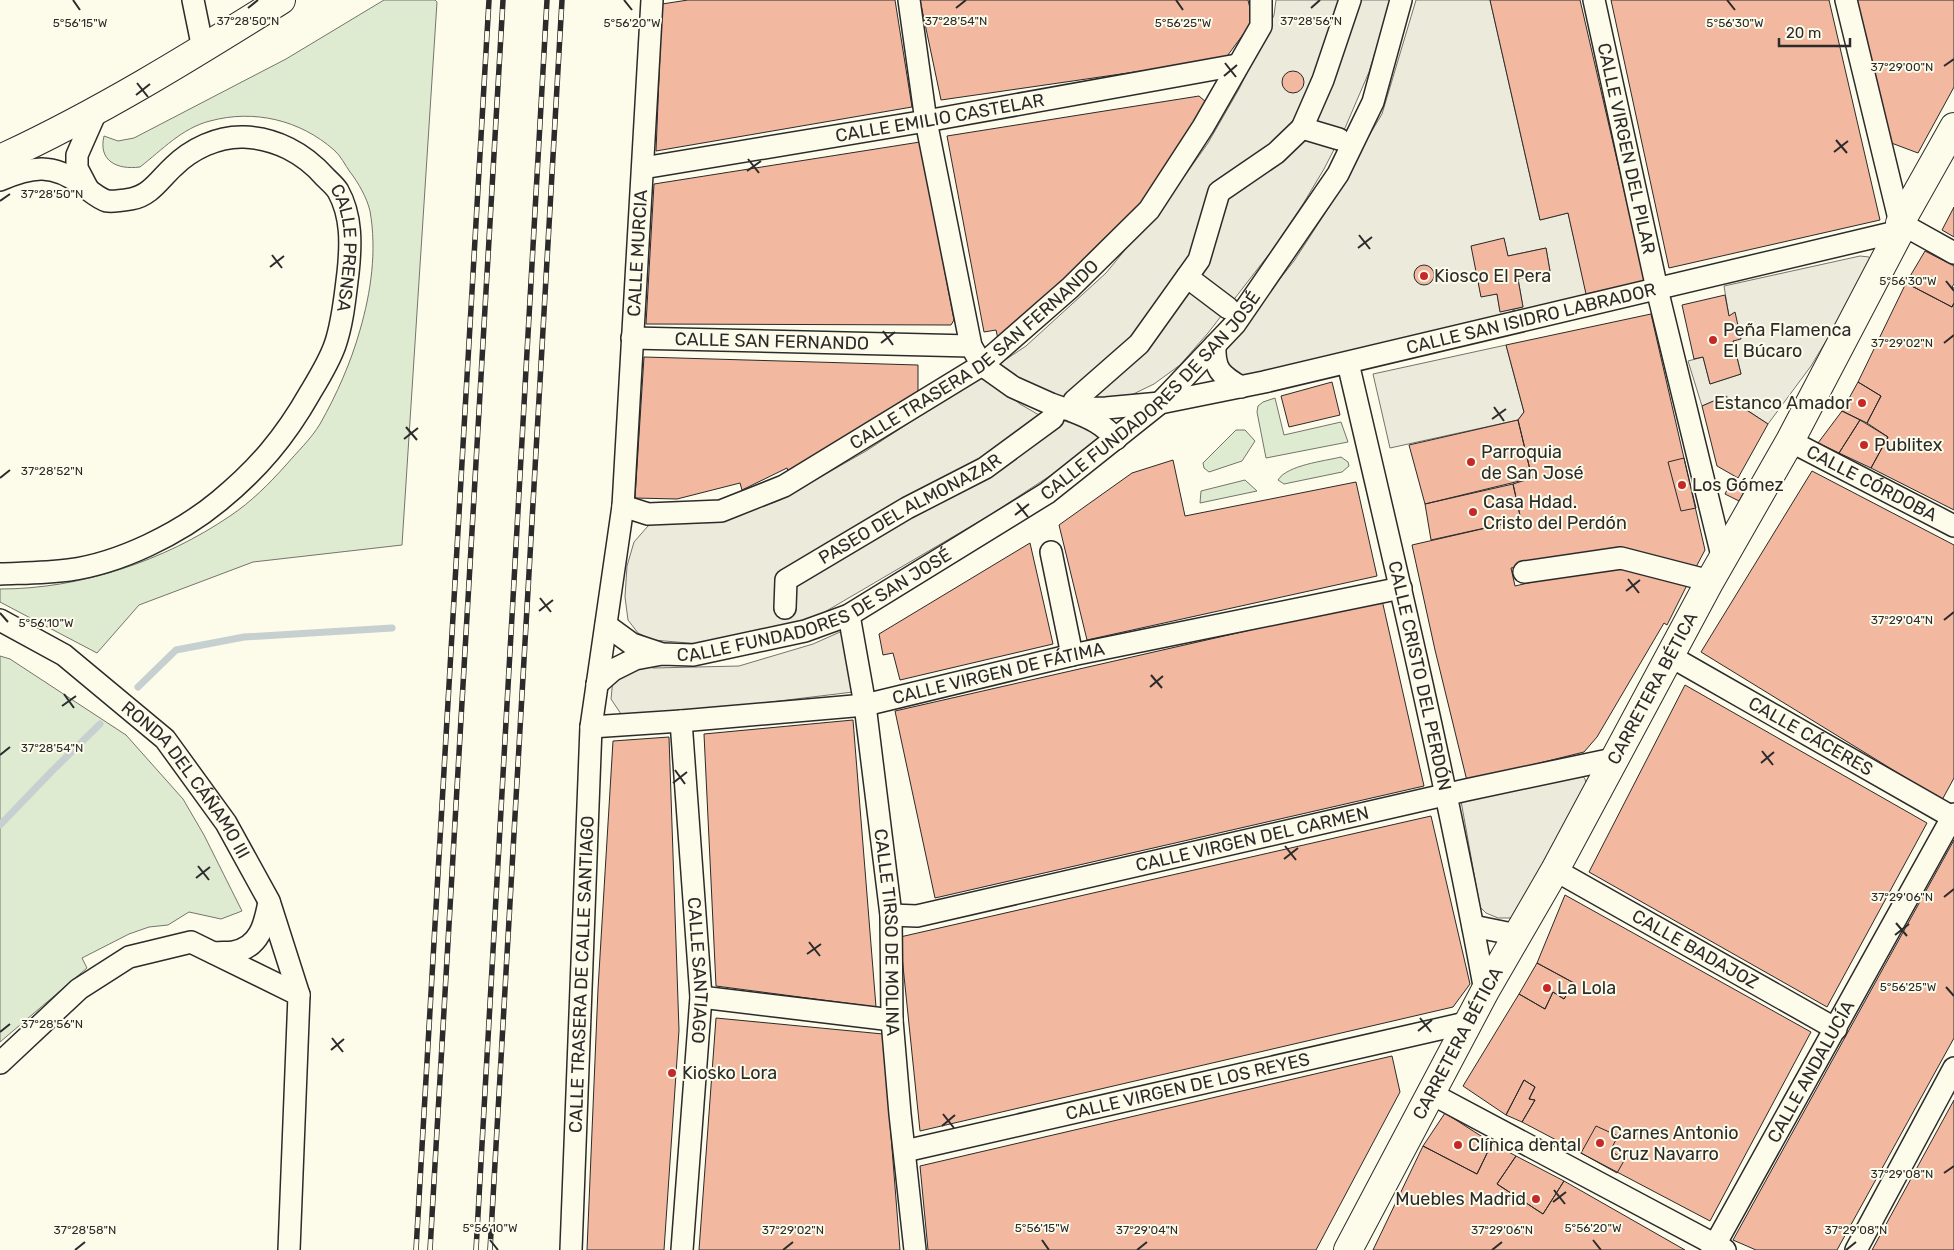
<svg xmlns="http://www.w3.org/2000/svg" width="1954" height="1250" viewBox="0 0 1954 1250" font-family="Rubik,sans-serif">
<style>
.green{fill:#deebd1;stroke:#74746e}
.parking{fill:#eceadb;stroke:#74746e}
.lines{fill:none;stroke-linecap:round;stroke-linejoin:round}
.stream{stroke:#c7d0d0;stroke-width:7}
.building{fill:#f2b8a0;stroke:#2b2b2b}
.street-casing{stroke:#2b2b2b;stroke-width:24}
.secondary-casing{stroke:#2b2b2b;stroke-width:30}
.street{stroke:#fdfbea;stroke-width:21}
.secondary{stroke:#fdfbea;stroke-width:28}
.rail-casing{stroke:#2b2b2b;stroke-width:5.5}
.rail{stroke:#fdfbea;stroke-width:4;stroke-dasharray:11;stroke-linecap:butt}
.ticks{fill:none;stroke:#2b2b2b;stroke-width:2}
.poi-dot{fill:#c62828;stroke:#fdfbea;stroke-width:2}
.labels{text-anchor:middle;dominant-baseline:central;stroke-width:4;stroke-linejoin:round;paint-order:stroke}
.street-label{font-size:18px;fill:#2b2b2b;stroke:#fdfbea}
.poi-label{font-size:18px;fill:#2b2b2b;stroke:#fdfbea;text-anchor:start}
.ticks-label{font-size:12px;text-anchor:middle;fill:#2b2b2b;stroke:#fdfbea;stroke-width:4;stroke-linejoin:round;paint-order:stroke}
</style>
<rect width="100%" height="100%" fill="#fdfbea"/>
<path class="green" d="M384,0H435L437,2L402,545L253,562L139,605L97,653L0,602V589C80,589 164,561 230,516C251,502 269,484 286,465C297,452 311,439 320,424C337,394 351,362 360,330C371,292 377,251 370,211C367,198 358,182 350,172C345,165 341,156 334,150C300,120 254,109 210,121C182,128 162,150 140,167C117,170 98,161 104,136L118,141L134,138L286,59Z
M1275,398L1284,435L1341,422L1348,442L1266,458L1257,412L1258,406L1263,402Z
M1236,430H1245L1255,441L1242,461L1209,472L1204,468L1203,463Z
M1341,457L1348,462L1349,466L1342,472L1284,484L1278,480C1287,465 1325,461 1341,457Z
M1245,480L1257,491L1200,503L1201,491Z
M0,656L10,659L126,735L183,799L204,835L242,911L221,919L189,912L168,925L149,927L129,934L82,958L87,968L0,1042Z"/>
<path class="parking" d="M1276,0H1391L1369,72L1345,128L1324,169L1303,204L1273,249L1208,333L1180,365L1154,384L1121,400L1087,402L1054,396L1021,380L999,364L1026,346L1106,273L1176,188L1208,143L1239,89L1264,38L1274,15Z
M1416,0H1490L1540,220L1568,213L1588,299L1514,316V309L1523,307L1518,279L1550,271L1546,248L1508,256L1504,239L1472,246L1481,296L1497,294L1500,311L1513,309V316L1242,378L1235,377L1221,353L1294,261L1348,178L1367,139L1382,114Z
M1860,256L1869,257L1872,265L1811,366L1768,424L1726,396L1702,406L1688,361L1703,357L1710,384L1741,374L1733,341L1724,286Z
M1506,345L1524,412L1518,420L1390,448L1373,374Z
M984,376L1020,404L1039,415L1085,426L1098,433V439L1065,466L990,515L823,613L784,628L700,644L653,640L638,633L628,620L625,597L627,566L634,542L648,526L664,517L731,518L780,500L866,451L950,396Z
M840,632L847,633L853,692L631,719L621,714L611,699L613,679L637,665L654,668L739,666L813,644Z
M1581,774L1585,779L1587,788L1512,918H1498L1486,913L1480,907L1461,801Z"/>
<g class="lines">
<path class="stream" d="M138,687L176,650L244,637L392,628
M0,825L52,771L100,724"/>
</g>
<path class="building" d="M688,0H895L912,107L656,151L662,4Z
M920,0H1248L1253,21L1225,59L941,100Z
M1490,0H1580L1645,281L1586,294L1568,213L1540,220Z
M1611,0H1829L1880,220L1669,268Z
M1855,0H1954V87L1918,153L1886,141Z
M1282 82a11 11 0 1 1 22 0a11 11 0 1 1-22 0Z
M1199,96L1206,102L1142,204L1091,260L998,339L996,330L984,332L947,136Z
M920,142L954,320L951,325L646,324L654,184Z
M1954,207V237L1942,230Z
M1504,238L1508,256L1546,248L1550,271L1518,279L1523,307L1500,312L1497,294L1481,297L1471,246Z
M1925,251L1954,266V284L1952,287L1954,288V303L1952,307L1906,283Z
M1414 275a10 10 0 1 1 20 0a10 10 0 1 1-20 0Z
M1906,283L1952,307L1954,303V510L1871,468L1888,437L1867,423L1881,396L1858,382Z
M1725,295L1729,316L1735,312L1741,339L1733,341L1741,374L1710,384L1703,357L1694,359L1682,305Z
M1651,314L1705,550L1696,567L1626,550L1511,568L1515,586L1611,564L1687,585L1667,625L1664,623L1597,737L1584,752L1467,781L1435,650L1412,545L1521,520L1513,484L1532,478L1518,420L1524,412L1506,345Z
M644,357L918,365V394L789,474L787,468L742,490L740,483L677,499L635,498Z
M1332,382L1340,415L1289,427L1281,396Z
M1858,382L1881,396L1867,423L1842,411Z
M1725,396L1768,424L1738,478L1717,466L1702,406Z
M1842,411L1860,420L1839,453L1818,443Z
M1518,420L1532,478L1425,504L1409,445Z
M1860,420L1888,437L1871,468L1839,453Z
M1684,458L1696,508L1681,511L1668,462Z
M1173,460L1185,516L1356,482L1377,576L1087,640L1059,525L1132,473Z
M1812,471L1954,545V778L1942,800L1701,652Z
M1732,480L1746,488L1739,501L1725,494Z
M1513,484L1521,520L1431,540L1425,504Z
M1030,543L1053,644L900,680L893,653L883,655L879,634Z
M1382,600L1424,786L935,898L895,711Z
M1685,685L1927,823L1827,1007L1589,872Z
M853,720L876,1007L716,986L704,734Z
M669,737L679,1030L664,1250H587L598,989L613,741Z
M1431,816L1470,984L1453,1007L920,1131L900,937Z
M1954,840V1038L1837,1250H1756L1733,1240Z
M1565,895L1811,1032L1710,1221L1522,1122L1535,1100L1529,1099L1535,1087L1524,1080L1506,1115L1463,1086L1519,994L1545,1009L1553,992L1564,999L1574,983L1537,963Z
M1537,963L1574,983L1564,999L1553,992L1545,1009L1519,994Z
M716,1018L883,1034L900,1250H699Z
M1392,1056L1400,1092L1316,1250H928L920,1166Z
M1524,1080L1535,1087L1529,1099L1535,1100L1522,1122L1506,1115Z
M1954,1100V1250H1872Z
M1445,1113L1492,1143L1477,1174L1423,1146Z
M1596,1126L1618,1136L1610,1151L1625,1159L1617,1173L1581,1153Z
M1492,1143L1516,1156L1497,1184L1543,1214L1564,1181L1685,1250H1373L1423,1146L1477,1174Z
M1516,1156L1564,1181L1543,1214L1497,1184Z"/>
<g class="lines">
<defs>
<g id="street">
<path d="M193,0L203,49"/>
<path id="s1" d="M909,0L926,121L971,346L982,365L1013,387L1051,404L1065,409L1106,408L1160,403L1264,382L1900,231"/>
<path id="s2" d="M1594,0L1657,289L1723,560"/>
<path d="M1846,0L1900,223L1954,253"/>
<path d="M1302,128L1323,80L1350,0"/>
<path id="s3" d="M643,168L926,121L1237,65"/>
<path id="s4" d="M0,180C32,166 53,163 82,185C89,190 99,199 107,201C113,202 125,200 131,199C150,196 160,179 173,167C191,149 218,136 244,137C275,138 304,153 325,177C329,181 335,186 338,191C352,216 351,245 348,273C345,296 343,322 335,345C329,362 319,378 310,393C285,437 258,469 219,501C179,534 120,563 69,570C46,573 23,573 0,574"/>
<path d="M88,189L77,168V155L96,112"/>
<path d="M1187,277L1228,308"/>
<path id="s5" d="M632,338L971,346"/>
<path d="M1215,345C1214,369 1220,375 1241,387"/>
<path id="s6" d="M1348,363C1397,572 1446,780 1485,991"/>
<path d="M1074,401L1139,344L1199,260L1219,192L1276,153L1302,128L1339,139"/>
<path d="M1072,411C1090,418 1103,424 1116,439"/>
<path id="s7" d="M1790,441L1954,526"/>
<path id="s8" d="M623,506L648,514L721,511L784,486L982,365L1070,288L1149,210L1203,127L1261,26V0"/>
<path d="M1051,552L1072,655"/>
<path d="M1524,572L1621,558L1710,581"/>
<path id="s9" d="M785,608L786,580L907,508L985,468L1053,418"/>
<path id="s10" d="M849,615L865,705L891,915L892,1020L900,1114L915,1250"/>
<path id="s11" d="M0,620L64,655L165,739L226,823L269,901L299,995"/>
<path d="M606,625L632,644L659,653"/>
<path id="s12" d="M1670,656L1952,817"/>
<path id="s13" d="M597,684L613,670L635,659L662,654L693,655L805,631L849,615L1047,493L1160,403L1235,324L1338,174L1373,102L1401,0"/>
<path id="s14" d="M681,721L701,997L682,1250"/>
<path id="s15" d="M591,727L681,721L865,705L1072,655L1401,588"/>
<path id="s16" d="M1555,870L1836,1029"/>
<path id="s17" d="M891,915L917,916L1466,790L1613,759"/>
<path d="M1473,926L1517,935"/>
<path d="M214,953C220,952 227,953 233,952C260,948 265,923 269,902"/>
<path d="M701,997L892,1020"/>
<path d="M0,1063L79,989L129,957L191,942L299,995L289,1250"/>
<path d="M1432,1094L1725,1250"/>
<path id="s18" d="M905,1151L1470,1022"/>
<path id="s19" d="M571,1250L591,727L623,506L652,0"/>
<path id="s20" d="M1712,1250L1954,814"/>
<path d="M1856,1250L1954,1068"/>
</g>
<g id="secondary">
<path d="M0,159C98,114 190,57 281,0"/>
<path id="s21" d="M1348,1250L1485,991L1555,870L1710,581L1790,441L1900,231V223L1954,127"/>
</g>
</defs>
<use href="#street" class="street-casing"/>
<use href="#secondary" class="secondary-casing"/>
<use href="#street" class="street"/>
<use href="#secondary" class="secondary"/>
<defs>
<path id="rail" d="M416,1250L489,0
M430,1250L503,0
M476,1250L547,0
M490,1250L562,0"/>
</defs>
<use href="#rail" class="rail-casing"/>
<use href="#rail" class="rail"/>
</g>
<path class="ticks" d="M73,0L80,10M624,0L632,10M1176,0L1183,10M1727,0L1735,10M248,8L258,0M956,8L966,0M1311,8L1320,0M1225,63L1236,77M1944,66L1954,59M1224,76L1237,65M137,83L148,97M136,95L150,84M1836,140L1847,153M1834,152L1848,141M748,159L759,173M747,171L761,161M0,201L10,194M1359,235L1370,249M1358,248L1372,237M272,255L282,268M270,267L284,256M1946,281L1954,291M883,331L893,345M881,343L895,332M1944,343L1954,335M1494,407L1504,421M1492,419L1506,409M406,427L417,440M404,439L418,428M0,478L10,470M1017,503L1028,517M1015,515L1029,504M1628,579L1639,593M1626,591L1640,580M540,598L551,612M539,611L553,600M0,613L8,622M1944,620L1954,612M1151,675L1162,688M1150,687L1163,676M64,694L74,708M62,706L76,696M1762,751L1773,765M0,755L10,747M1761,763L1774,752M675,770L685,784M673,783L687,772M1285,846L1296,860M1284,859L1298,848M198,866L209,880M196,878L210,867M1944,897L1954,889M1896,923L1907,936M1895,935L1909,924M809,942L820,956M807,954L821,944M1946,987L1954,996M1420,1018L1431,1032M1418,1031L1432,1020M0,1032L10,1024M332,1038L343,1052M331,1050L344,1039M943,1114L954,1128M942,1126L955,1115M1944,1173L1954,1166M1554,1190L1565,1204M1553,1202L1566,1192M490,1240L498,1250M1042,1240L1049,1250M1593,1240L1601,1250M75,1250L85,1242M783,1250L793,1242M1137,1250L1147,1242M1492,1250L1502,1242M1846,1250L1856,1242"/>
<g class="poi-dot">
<circle cx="1424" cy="276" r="5"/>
<circle cx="1713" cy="340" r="5"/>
<circle cx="1862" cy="403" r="5"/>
<circle cx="1864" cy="445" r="5"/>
<circle cx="1471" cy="462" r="5"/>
<circle cx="1682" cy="485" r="5"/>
<circle cx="1473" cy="512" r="5"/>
<circle cx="1547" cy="988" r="5"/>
<circle cx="672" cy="1073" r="5"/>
<circle cx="1600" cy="1143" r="5"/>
<circle cx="1458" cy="1145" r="5"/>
<circle cx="1536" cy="1199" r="5"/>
</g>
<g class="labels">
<g class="street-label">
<text stroke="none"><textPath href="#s3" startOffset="301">CALLE EMILIO CASTELAR</textPath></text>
<text stroke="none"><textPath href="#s2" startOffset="152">CALLE VIRGEN DEL PILAR</textPath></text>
<text stroke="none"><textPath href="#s4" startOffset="445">CALLE PRENSA</textPath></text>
<text stroke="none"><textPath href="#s19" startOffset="1000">CALLE MURCIA</textPath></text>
<text stroke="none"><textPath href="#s1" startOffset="944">CALLE SAN ISIDRO LABRADOR</textPath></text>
<text stroke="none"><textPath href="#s5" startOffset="140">CALLE SAN FERNANDO</textPath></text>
<text stroke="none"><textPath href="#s8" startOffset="399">CALLE TRASERA DE SAN FERNANDO</textPath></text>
<text stroke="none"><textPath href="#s13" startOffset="641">CALLE FUNDADORES DE SAN JOSÉ</textPath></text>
<text stroke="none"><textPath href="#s7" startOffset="92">CALLE CÓRDOBA</textPath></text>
<text stroke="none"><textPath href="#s9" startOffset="171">PASEO DEL ALMONAZAR</textPath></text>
<text stroke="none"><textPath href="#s13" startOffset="236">CALLE FUNDADORES DE SAN JOSÉ</textPath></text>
<text stroke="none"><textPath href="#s15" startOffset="412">CALLE VIRGEN DE FÁTIMA</textPath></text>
<text stroke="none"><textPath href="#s6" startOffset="321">CALLE CRISTO DEL PERDÓN</textPath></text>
<text stroke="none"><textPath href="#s21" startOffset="639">CARRETERA BÉTICA</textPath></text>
<text stroke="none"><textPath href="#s12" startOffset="162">CALLE CÁCERES</textPath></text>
<text stroke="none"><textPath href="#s11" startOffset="249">RONDA DEL CÁÑAMO III</textPath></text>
<text stroke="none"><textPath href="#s17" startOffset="370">CALLE VIRGEN DEL CARMEN</textPath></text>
<text stroke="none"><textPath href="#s10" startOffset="320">CALLE TIRSO DE MOLINA</textPath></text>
<text stroke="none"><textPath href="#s16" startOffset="161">CALLE BADAJOZ</textPath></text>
<text stroke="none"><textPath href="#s14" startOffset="250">CALLE SANTIAGO</textPath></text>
<text stroke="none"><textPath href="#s19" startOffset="276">CALLE TRASERA DE CALLE SANTIAGO</textPath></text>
<text stroke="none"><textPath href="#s21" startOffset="234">CARRETERA BÉTICA</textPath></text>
<text stroke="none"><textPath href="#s20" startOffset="204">CALLE ANDALUCÍA</textPath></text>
<text stroke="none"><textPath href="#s18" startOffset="290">CALLE VIRGEN DE LOS REYES</textPath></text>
</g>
<g class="poi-label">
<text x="1434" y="276">Kiosco El Pera</text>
<text x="1723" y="330">Peña Flamenca<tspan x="1723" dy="21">El Búcaro</tspan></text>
<text x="1852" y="403" text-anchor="end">Estanco Amador</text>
<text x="1874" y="445">Publitex</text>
<text x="1481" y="452">Parroquia<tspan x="1481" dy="21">de San José</tspan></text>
<text x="1692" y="485">Los Gómez</text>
<text x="1483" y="502">Casa Hdad.<tspan x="1483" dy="21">Cristo del Perdón</tspan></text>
<text x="1557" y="988">La Lola</text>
<text x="682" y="1073">Kiosko Lora</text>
<text x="1610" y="1133">Carnes Antonio<tspan x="1610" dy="21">Cruz Navarro</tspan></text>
<text x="1468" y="1145">Clínica dental</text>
<text x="1526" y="1199" text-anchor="end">Muebles Madrid</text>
</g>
</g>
<g class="ticks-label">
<text x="248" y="25">37°28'50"N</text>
<text x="956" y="25">37°28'54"N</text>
<text x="1311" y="25">37°28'56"N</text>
<text x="80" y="27">5°56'15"W</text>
<text x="632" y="27">5°56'20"W</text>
<text x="1183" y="27">5°56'25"W</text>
<text x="1735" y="27">5°56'30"W</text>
<text x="1902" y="71">37°29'00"N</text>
<text x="52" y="198">37°28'50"N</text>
<text x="1908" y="285">5°56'30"W</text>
<text x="1902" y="347">37°29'02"N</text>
<text x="52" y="475">37°28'52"N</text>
<text x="1902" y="624">37°29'04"N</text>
<text x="46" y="627">5°56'10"W</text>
<text x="52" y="752">37°28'54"N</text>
<text x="1902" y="901">37°29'06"N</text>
<text x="1908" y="991">5°56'25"W</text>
<text x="52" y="1028">37°28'56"N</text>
<text x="1902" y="1178">37°29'08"N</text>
<text x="490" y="1232">5°56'10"W</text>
<text x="1042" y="1232">5°56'15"W</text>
<text x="1593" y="1232">5°56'20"W</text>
<text x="85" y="1234">37°28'58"N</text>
<text x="793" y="1234">37°29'02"N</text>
<text x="1147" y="1234">37°29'04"N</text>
<text x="1502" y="1234">37°29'06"N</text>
<text x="1856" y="1234">37°29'08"N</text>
</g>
<path d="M1779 38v8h71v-8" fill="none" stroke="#2b2b2b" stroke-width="2.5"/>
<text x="1786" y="38" font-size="15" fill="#2b2b2b" stroke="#fdfbea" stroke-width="4" paint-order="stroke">20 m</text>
</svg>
